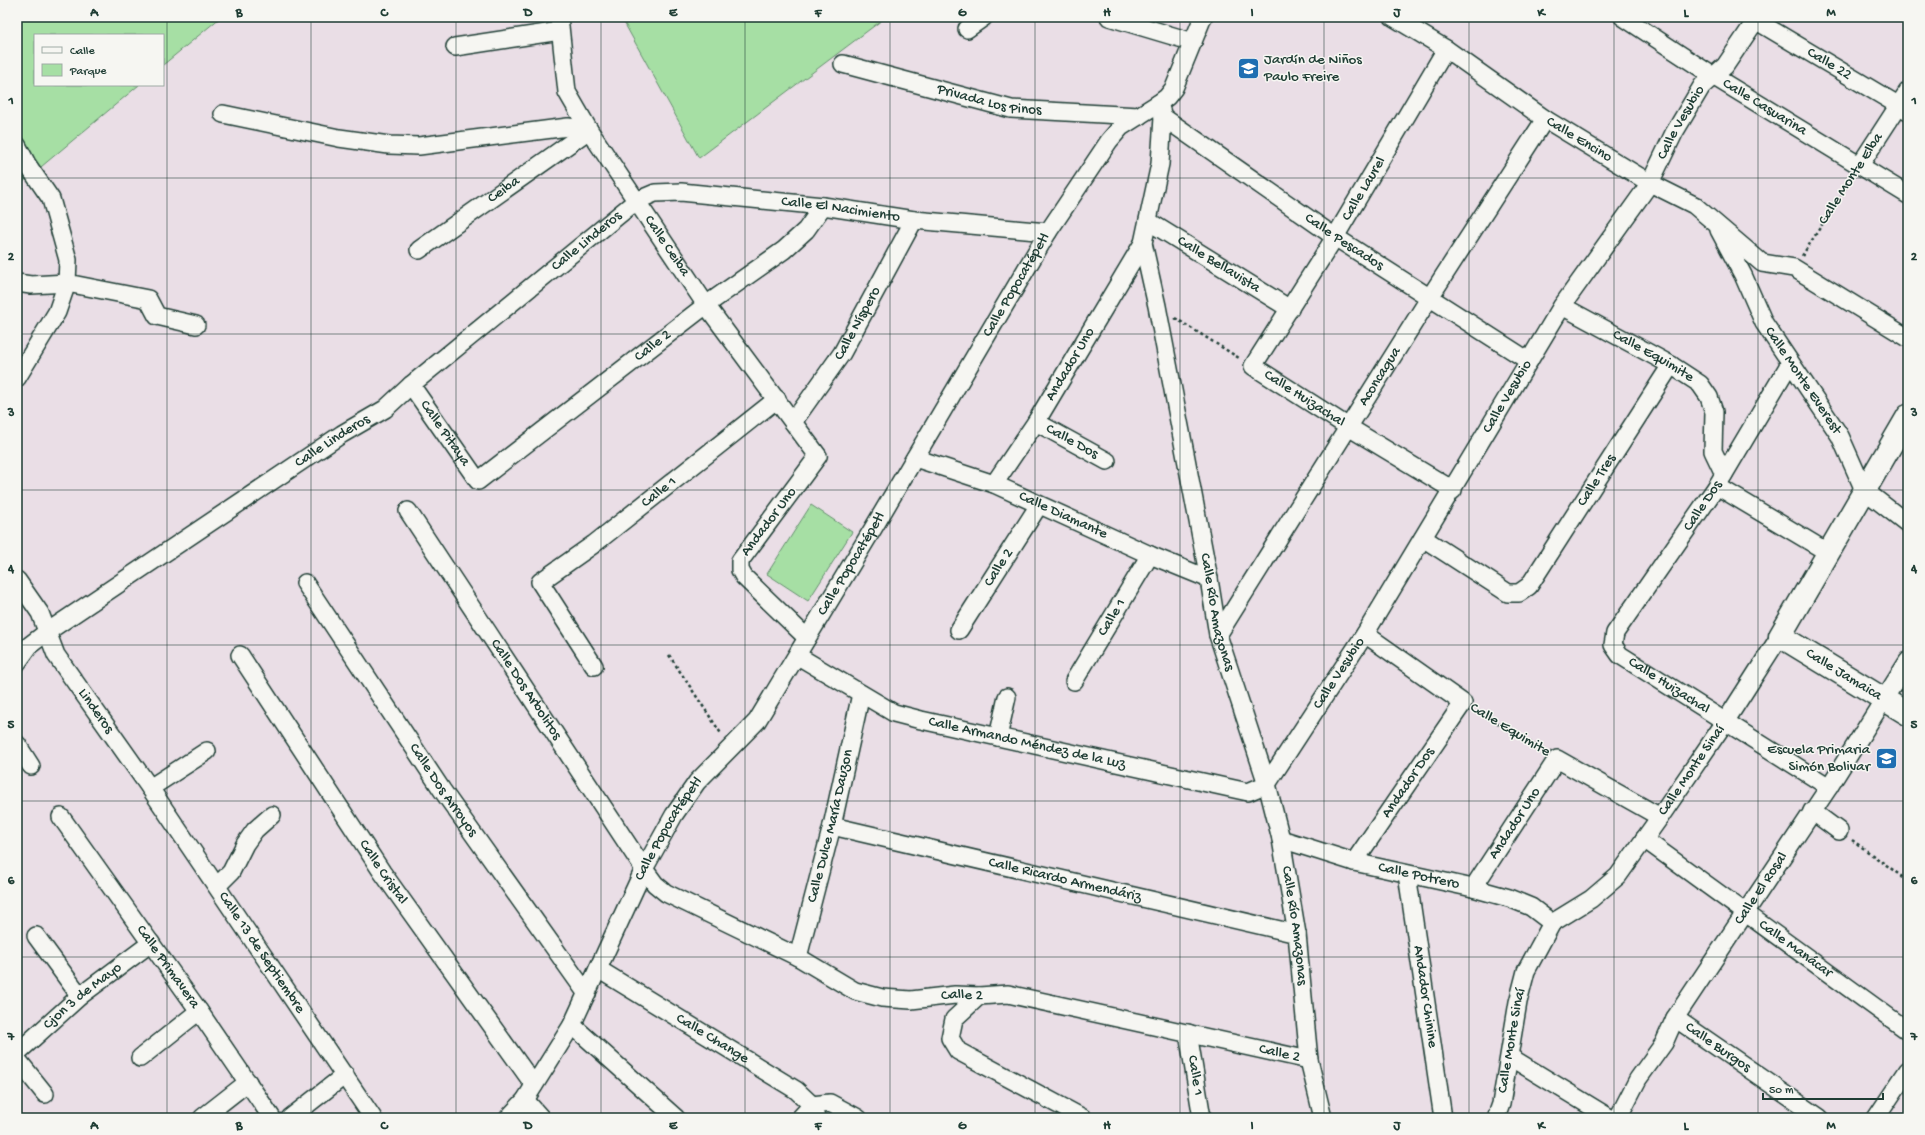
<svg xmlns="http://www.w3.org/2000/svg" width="1925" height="1135" viewBox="0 0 1925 1135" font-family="'Gochi Hand',sans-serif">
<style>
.green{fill:#a6dfa4;stroke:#628e6c}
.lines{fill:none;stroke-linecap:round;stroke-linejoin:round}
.street-casing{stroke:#1f3d34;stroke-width:20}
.secondary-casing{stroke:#1f3d34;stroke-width:25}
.path{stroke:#1f3d34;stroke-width:2.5;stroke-dasharray:3 3;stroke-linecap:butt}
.street{stroke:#f6f6f2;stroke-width:17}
.secondary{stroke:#f6f6f2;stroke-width:22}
.grid{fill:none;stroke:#1f3d34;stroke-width:1;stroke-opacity:0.55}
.labels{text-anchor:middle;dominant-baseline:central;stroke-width:3;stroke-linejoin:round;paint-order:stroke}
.poi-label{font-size:15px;fill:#1f3d34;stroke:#f6f6f2;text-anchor:start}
.street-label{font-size:15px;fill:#1f3d34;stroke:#f6f6f2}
.neatline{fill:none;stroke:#1f3d34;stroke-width:1.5}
.grid-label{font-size:13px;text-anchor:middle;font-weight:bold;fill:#1f3d34}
</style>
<rect width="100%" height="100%" fill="#eadee6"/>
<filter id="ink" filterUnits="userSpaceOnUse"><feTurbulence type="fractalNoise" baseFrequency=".025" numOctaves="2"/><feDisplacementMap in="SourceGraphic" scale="8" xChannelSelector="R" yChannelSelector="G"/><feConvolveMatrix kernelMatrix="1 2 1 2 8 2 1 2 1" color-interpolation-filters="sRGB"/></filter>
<g filter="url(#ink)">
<path class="green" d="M17,17H221L163,65V35H35V85H139L17,187Z
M621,17H886L699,158Z
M811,505L852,532L808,601L767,574Z"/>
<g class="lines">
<defs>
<g id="street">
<path id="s1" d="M559,17L567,92L589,130L706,305L818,456L740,561V570L744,577L807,638"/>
<path d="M1109,17L1193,42"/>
<path id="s2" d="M1393,17L1446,49L1545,119L1650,183L1694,205L1762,263L1794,268L1908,338"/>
<path id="s3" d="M1623,17L1713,76L1908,195"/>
<path id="s4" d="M1750,17L1908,111"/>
<path d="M967,29L984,17"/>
<path d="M455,47L560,31"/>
<path id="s5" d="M1446,49L1335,237L1253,366L1350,428L1453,490"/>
<path id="s6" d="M843,64L1011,109L1139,116"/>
<path id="s7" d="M1159,103L1163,117L1160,164L1143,243L1157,306L1209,579L1218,635L1267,784L1281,839L1297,934L1309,1060L1323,1118"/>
<path d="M223,114L339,138L389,145L419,146L568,127L589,130"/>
<path id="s8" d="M1163,117L1335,237L1529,361"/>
<path d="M17,145L27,164L51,199L68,260L67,283L57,312L17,378"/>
<path d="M1860,165L1908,91"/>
<path id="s9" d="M1148,221L1290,309"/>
<path id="s10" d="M1719,230L1743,275L1764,323L1840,436L1864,490L1908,524"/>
<path id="s11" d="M419,250L589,130"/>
<path d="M17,283L31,285L67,283L148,299L157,316L196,325"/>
<path id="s12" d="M1562,306L1671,365L1700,384L1709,397L1714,412L1713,451L1724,474"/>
<path id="s13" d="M1790,363L1717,486L1615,633L1613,645L1620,655L1829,787"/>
<path id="s14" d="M411,385L478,481L706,305L784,250L806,230L823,206"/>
<path id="s15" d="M793,422L842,353L914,220"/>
<path id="s16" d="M1036,422L1107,461"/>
<path id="s17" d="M915,458L994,484L1150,555L1209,579"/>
<path id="s18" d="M994,484L1036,422L1143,243"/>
<path d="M1717,486L1829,553"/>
<path id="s19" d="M408,511L644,869L655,884L666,893L798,957L855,991L882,998L911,1000L955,995L979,996L1008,994L1309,1060"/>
<path id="s20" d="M1423,538L1508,593H1519L1529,586L1671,365"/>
<path id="s21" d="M17,580L40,613L56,655L150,788L373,1118"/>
<path id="s22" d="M305,583L442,790L587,994"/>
<path id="s23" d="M959,630L1039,505"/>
<path id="s24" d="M1218,635L1430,297L1545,119"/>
<path id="s25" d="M240,655L382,872L534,1085"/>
<path id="s26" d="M798,656L894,713L921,720L1248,792L1267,784L1365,634L1562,306L1650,183L1674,133L1702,86L1725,66L1758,17"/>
<path id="s27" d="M17,663L30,645L47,632L342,434L385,409L411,385L636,201L655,193L681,192L823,206L914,220L1048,232"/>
<path id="s28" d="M594,666L540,582L594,544L777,399"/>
<path id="s29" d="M1074,681L1150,555"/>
<path d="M998,737L1007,697"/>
<path d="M17,744L31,766"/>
<path d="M150,788L207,751"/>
<path d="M1812,811L1839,831"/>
<path id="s30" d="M61,817L199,1011L272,1118"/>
<path id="s31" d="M832,826L1297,934"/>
<path id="s32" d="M1281,839L1354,862L1473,888L1509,898L1531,907L1552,923"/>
<path id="s33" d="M1644,839L1908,1031"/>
<path id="s34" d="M1354,862L1463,703L1365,634"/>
<path id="s35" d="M1407,874L1443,1118"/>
<path d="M217,886L231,872L245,844L255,830L272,815"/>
<path id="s36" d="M1473,888L1557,759L1660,817"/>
<path d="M36,936L80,996"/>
<path id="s37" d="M798,957L832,826L861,694"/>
<path id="s38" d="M598,969L796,1090L812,1105L816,1118"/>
<path d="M979,996L954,1019L950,1038L958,1051L1083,1118"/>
<path id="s39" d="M1675,1018L1820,1118"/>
<path d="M572,1025L676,1118"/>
<path id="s40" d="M1188,1033L1202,1118"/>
<path id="s41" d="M17,1053L80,996L151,943"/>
<path d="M1510,1057L1610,1118"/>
<path d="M140,1058L199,1011"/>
<path d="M17,1059L45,1094"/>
<path d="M525,1100L541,1118"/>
<path d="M202,1118L248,1082"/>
<path d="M290,1118L345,1075"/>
<path id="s42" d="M508,1118L525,1100L572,1025L644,869L674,815L697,782L757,721L871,532L1048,232L1109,141L1121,127L1159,103L1167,97L1174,88L1203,17"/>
<path d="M800,1118L812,1105L830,1103L858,1118"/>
<path id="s43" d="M1496,1118L1501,1104L1518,1002L1526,971L1552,923L1591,899L1618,876L1660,817L1725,722L1780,636"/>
<path id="s44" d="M1618,1118L1638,1079L1664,1043L1675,1018L1829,787L1908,661"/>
<path d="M1876,1118L1908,1070"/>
</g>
<g id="secondary">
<path id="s45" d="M1908,416L1780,636L1908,714"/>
</g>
</defs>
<use href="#street" class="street-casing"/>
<use href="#secondary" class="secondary-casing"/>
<path class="path" d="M1802,256L1851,179
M1175,318L1239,358
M669,655L722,735
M1477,711L1543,750
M1852,840L1908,881"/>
<use href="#street" class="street"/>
<use href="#secondary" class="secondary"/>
</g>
</g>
<path class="grid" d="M167,17V1118M311,17V1118M456,17V1118M601,17V1118M745,17V1118M890,17V1118M1035,17V1118M1180,17V1118M1324,17V1118M1469,17V1118M1614,17V1118M1758,17V1118M17,178H1908M17,334H1908M17,490H1908M17,645H1908M17,801H1908M17,957H1908"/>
<defs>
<symbol id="school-square" viewBox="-11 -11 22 22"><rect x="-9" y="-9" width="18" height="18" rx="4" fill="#1f6fb2" stroke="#f6f6f2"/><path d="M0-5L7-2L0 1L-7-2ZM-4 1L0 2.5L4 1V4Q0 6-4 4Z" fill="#fff"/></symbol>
</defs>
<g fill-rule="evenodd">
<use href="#school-square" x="1236" y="56" width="25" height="25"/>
<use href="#school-square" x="1874" y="746" width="25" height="25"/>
</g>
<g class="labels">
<g class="poi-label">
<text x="1264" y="60">Jardín de Niños<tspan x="1264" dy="17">Paulo Freire</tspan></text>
<text x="1870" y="750" text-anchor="end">Escuela Primaria<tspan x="1870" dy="17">Simón Bolivar</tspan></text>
</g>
<g class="street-label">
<text stroke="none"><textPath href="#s4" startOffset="92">Calle 22</textPath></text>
<text stroke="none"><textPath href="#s6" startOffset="151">Privada Los Pinos</textPath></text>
<text stroke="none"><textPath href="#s3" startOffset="168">Calle Casuarina</textPath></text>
<text stroke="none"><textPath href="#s26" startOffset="1276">Calle Vesubio</textPath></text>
<text stroke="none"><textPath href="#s2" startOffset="223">Calle Encino</textPath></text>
<text transform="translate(1851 179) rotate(-57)">Calle Monte Elba</text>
<text transform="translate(1364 189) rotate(-59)">Calle Laurel</text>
<text stroke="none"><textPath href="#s11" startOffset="104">Ceiba</textPath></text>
<text stroke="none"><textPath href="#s27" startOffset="982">Calle El Nacimiento</textPath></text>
<text stroke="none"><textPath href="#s27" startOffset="711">Calle Linderos</textPath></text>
<text stroke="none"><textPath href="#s8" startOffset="220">Calle Pescados</textPath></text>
<text stroke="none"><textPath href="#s1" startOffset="259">Calle Ceiba</textPath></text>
<text stroke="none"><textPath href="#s9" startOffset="83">Calle Bellavista</textPath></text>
<text stroke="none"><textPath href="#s42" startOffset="980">Calle Popocatépetl</textPath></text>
<text stroke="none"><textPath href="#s15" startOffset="118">Calle Níspero</textPath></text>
<text stroke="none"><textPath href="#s14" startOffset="338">Calle 2</textPath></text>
<text stroke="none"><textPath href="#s12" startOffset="104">Calle Equimite</textPath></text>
<text stroke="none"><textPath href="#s18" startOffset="142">Andador Uno</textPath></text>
<text stroke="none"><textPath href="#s24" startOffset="305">Aconcagua</textPath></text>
<text stroke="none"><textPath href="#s10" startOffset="173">Calle Monte Everest</textPath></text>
<text stroke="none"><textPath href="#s26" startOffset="951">Calle Vesubio</textPath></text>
<text stroke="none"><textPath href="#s5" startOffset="432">Calle Huizachal</textPath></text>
<text stroke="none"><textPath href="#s14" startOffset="59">Calle Pitaya</textPath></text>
<text stroke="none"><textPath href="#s27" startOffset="387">Calle Linderos</textPath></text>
<text stroke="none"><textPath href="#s16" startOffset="41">Calle Dos</textPath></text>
<text stroke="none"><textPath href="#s20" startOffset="250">Calle Tres</textPath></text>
<text stroke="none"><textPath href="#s28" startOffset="249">Calle 1</textPath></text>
<text transform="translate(1703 506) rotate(-56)">Calle Dos</text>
<text stroke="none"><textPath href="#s17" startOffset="159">Calle Diamante</textPath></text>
<text transform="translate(769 522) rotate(-53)">Andador Uno</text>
<text stroke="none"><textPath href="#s42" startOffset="656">Calle Popocatépetl</textPath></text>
<text stroke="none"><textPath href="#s23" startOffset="74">Calle 2</textPath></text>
<text stroke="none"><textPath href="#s7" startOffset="519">Calle Río Amazonas</textPath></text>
<text stroke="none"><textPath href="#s29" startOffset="74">Calle 1</textPath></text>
<text stroke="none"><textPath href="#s26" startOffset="627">Calle Vesubio</textPath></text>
<text stroke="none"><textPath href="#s45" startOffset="329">Calle Jamaica</textPath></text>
<text stroke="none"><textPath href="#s13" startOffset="404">Calle Huizachal</textPath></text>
<text stroke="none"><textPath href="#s19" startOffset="214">Calle Dos Arbolitos</textPath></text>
<text stroke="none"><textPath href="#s21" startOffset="154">Linderos</textPath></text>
<text transform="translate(1510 730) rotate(31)">Calle Equimite</text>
<text stroke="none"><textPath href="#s26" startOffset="248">Calle Armando Méndez de la Luz</textPath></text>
<text stroke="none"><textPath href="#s43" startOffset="415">Calle Monte Sinaí</textPath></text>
<text stroke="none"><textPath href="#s34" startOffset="96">Andador Dos</textPath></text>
<text stroke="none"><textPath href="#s22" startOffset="249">Calle Dos Arroyos</textPath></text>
<text stroke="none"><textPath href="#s36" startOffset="77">Andador Uno</textPath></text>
<text stroke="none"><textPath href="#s37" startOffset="135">Calle Dulce María Dauzon</textPath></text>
<text stroke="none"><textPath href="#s42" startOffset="332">Calle Popocatépetl</textPath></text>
<text stroke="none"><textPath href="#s25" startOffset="260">Calle Cristal</textPath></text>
<text stroke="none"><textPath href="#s32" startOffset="143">Calle Potrero</textPath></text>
<text stroke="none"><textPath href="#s31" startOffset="239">Calle Ricardo Armendáriz</textPath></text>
<text stroke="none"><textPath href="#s44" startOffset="271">Calle El Rosal</textPath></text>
<text stroke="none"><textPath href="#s7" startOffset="843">Calle Río Amazonas</textPath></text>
<text stroke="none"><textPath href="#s33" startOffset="187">Calle Manácar</textPath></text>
<text stroke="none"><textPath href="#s21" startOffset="447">Calle 13 de Septiembre</textPath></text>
<text stroke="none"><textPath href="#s30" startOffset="184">Calle Primavera</textPath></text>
<text stroke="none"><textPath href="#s35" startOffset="124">Andador Chinine</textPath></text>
<text stroke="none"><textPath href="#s41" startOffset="87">Cjon 3 de Mayo</textPath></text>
<text stroke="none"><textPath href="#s19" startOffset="783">Calle 2</textPath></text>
<text stroke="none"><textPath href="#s38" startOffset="134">Calle Change</textPath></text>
<text stroke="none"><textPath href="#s43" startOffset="79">Calle Monte Sinaí</textPath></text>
<text stroke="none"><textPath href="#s39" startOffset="52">Calle Burgos</textPath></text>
<text stroke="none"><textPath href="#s19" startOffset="1107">Calle 2</textPath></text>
<text stroke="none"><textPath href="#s40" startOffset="43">Calle 1</textPath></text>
</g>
</g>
<rect width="1925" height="1135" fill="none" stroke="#f6f6f2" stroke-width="44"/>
<rect x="34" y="34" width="130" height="52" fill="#f6f6f2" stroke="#a0aca6"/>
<rect x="42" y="47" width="20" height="6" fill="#f6f6f2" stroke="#a0aca6"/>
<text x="70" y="54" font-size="12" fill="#1f3d34">Calle</text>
<rect x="42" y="64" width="20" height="12" fill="#a6dfa4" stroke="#a0aca6"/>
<text x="70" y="74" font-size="12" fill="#1f3d34">Parque</text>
<path d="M1763 1093v6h120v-6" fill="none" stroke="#1f3d34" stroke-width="2"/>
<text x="1769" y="1093" font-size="12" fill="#1f3d34" stroke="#f6f6f2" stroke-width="3" paint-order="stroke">50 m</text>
<rect x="22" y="22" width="1881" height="1091" class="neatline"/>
<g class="grid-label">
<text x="94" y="16">A</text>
<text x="239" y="16">B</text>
<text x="384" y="16">C</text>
<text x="528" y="16">D</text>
<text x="673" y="16">E</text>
<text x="818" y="16">F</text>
<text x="962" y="16">G</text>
<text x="1107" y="16">H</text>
<text x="1252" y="16">I</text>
<text x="1397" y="16">J</text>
<text x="1541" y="16">K</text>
<text x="1686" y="16">L</text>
<text x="1831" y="16">M</text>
<text x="11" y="104">1</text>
<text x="1914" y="104">1</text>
<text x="11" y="260">2</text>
<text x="1914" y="260">2</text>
<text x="11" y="416">3</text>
<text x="1914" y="416">3</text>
<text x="11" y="572">4</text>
<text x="1914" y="572">4</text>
<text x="11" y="728">5</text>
<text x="1914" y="728">5</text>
<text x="11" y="884">6</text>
<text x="1914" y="884">6</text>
<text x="11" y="1040">7</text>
<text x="1914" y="1040">7</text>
<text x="94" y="1129">A</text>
<text x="239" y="1129">B</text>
<text x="384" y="1129">C</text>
<text x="528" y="1129">D</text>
<text x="673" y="1129">E</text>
<text x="818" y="1129">F</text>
<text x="962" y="1129">G</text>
<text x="1107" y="1129">H</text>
<text x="1252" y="1129">I</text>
<text x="1397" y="1129">J</text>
<text x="1541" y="1129">K</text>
<text x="1686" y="1129">L</text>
<text x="1831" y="1129">M</text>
</g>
</svg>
